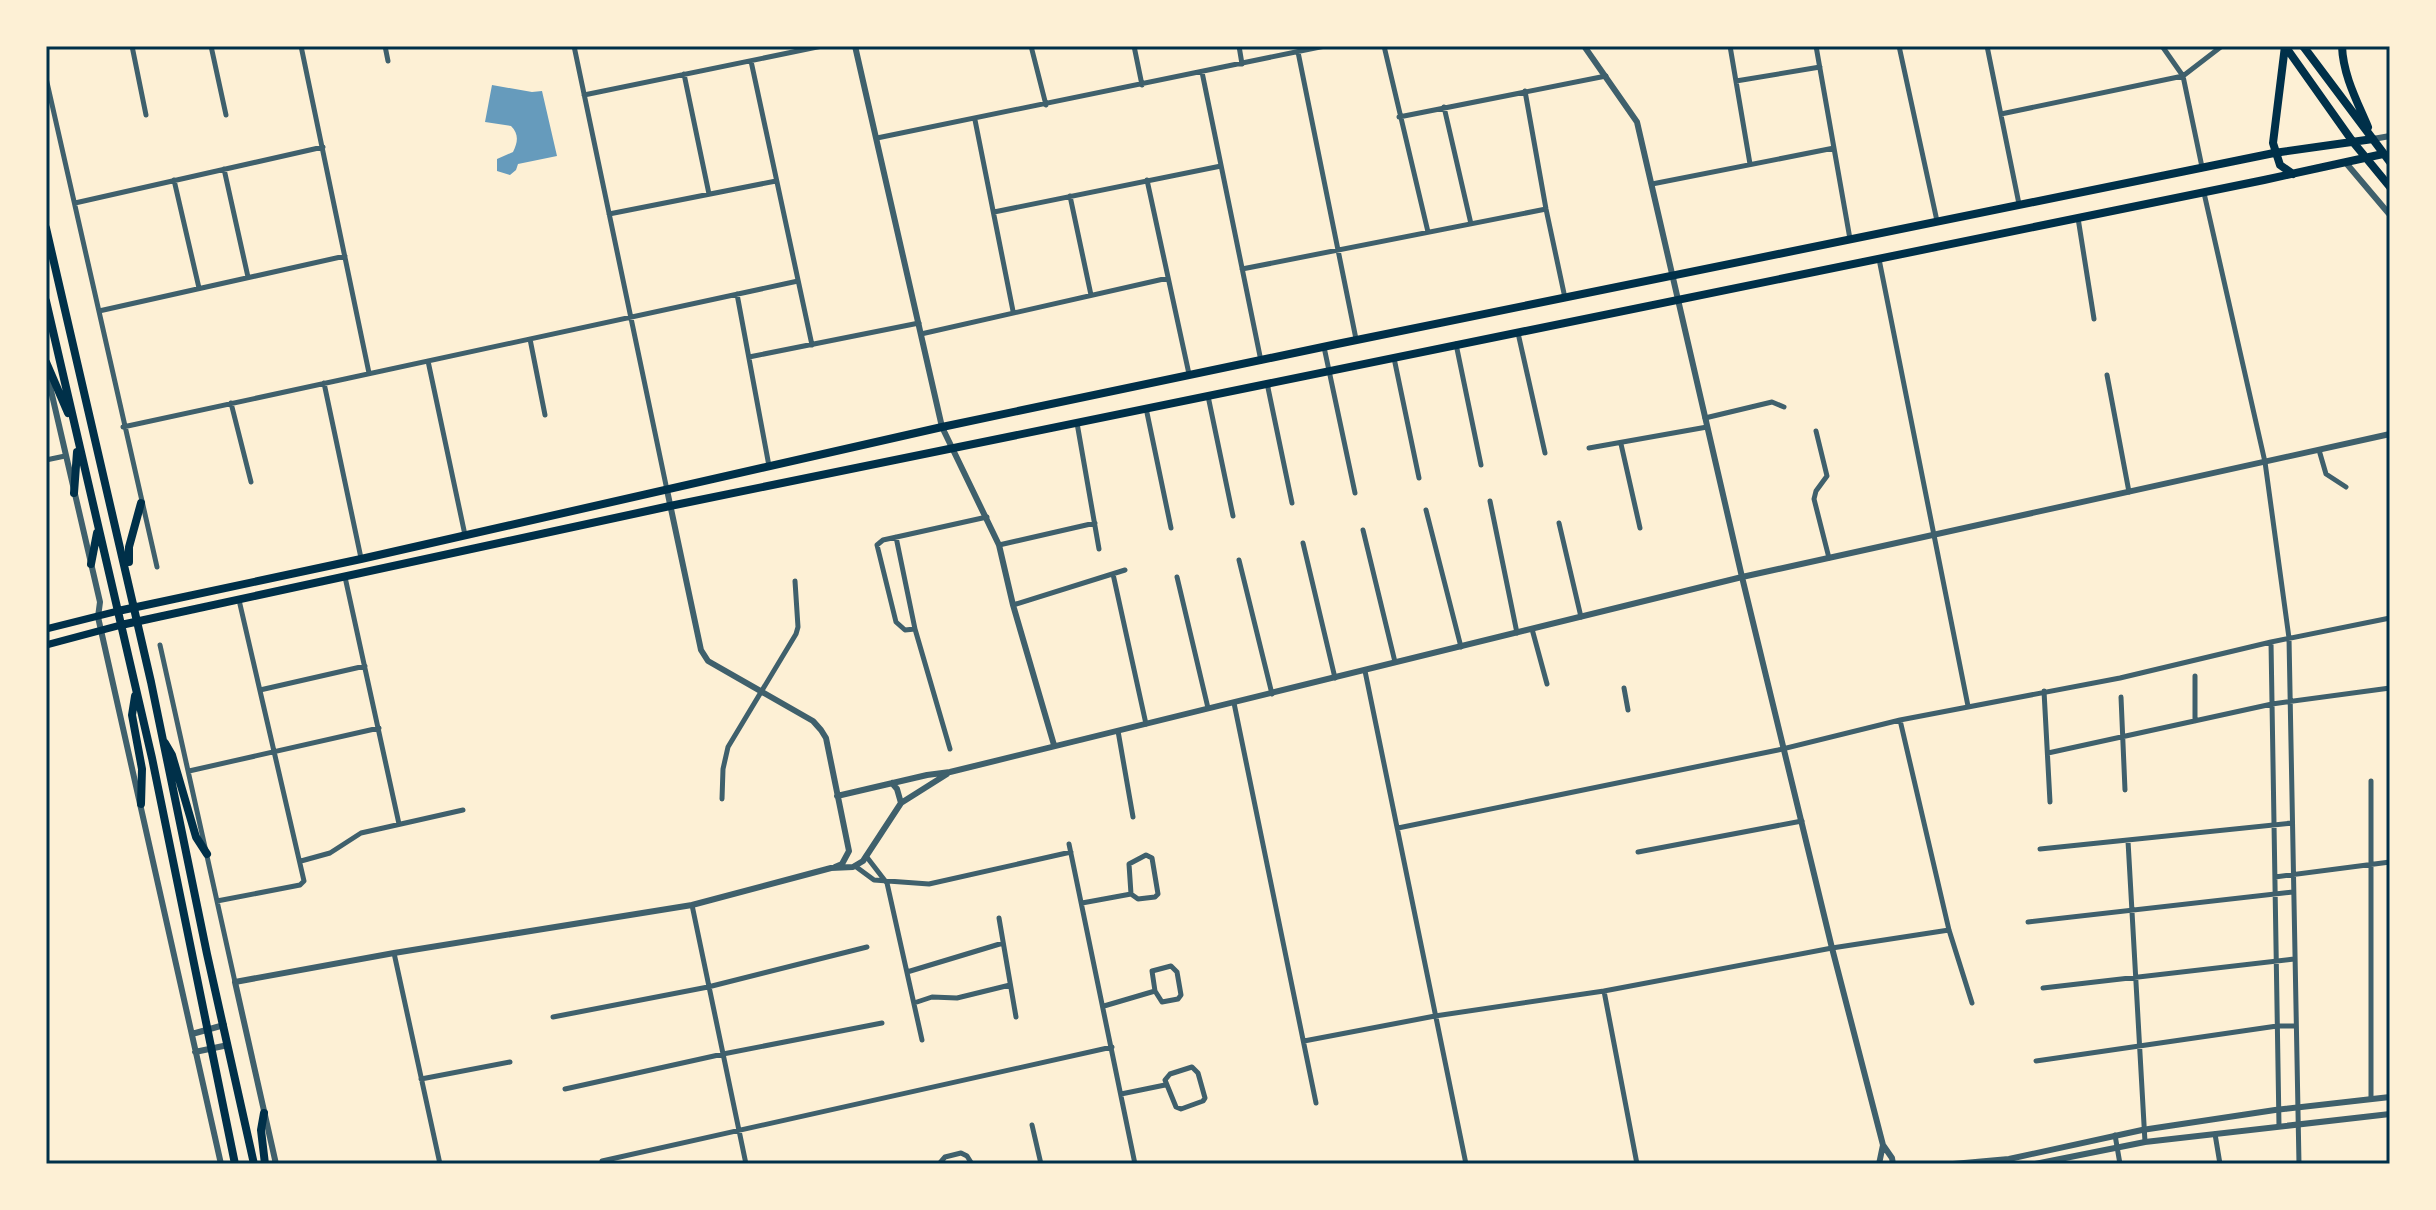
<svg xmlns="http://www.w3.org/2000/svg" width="2436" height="1210" viewBox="0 0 2436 1210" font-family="Georgia,serif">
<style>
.water{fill:#669bbc}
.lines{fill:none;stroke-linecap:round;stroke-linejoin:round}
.minor{stroke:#3f606c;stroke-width:5}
.tertiary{stroke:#3f606c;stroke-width:6}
.secondary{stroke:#003049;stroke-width:7}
.primary{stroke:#003049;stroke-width:8}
.neatline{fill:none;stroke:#003049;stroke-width:3}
</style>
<rect width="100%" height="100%" fill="#fdf0d5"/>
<path class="water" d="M492,85L532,92L542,91L557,156L518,164L516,170L510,175L497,171V159L513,152C518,142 519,134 511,126L485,122Z"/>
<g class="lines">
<path class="minor" d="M132,46L146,115
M211,46L226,115
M301,46L369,373
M385,46L388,61
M574,46L667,490
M1031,46L1046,105
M1134,46L1142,85
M1239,46L1242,64
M1384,46L1428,232
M1730,46L1750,164
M1816,46L1850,239
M1899,46L1937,221
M1987,46L2019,204
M2162,46L2183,76L2202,167
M1298,52L1356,339
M751,61L812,345
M1202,72L1261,361
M684,74L709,194
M46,78L157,567
M1736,81L1820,67
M1525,91L1546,209L1565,298
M584,95L822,46
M1444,107L1471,224
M2001,114L2183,76L2222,46
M1399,117L1606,76
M975,120L1013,311
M877,138L1325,46
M224,169L248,277
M174,180L199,288
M1147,180L1189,374
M1652,184L1834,148
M2204,193L2265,462L2289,638L2299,1164
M1070,196L1091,295
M75,203L323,147
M994,212L1221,166
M609,214L776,181
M2078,218L2094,319
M1879,259L1968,706
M1242,269L1546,209
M737,294L769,466
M99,311L345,256
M1518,333L1545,453
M921,334L1168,278
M530,339L545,415
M1456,344L1481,465
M1324,347L1355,493
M749,357L919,323
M1394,358L1419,478
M428,361L465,535
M2107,375L2129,492
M324,383L361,558
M1267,383L1292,503
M1208,396L1233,516
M231,403L251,482
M1146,408L1171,528
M1705,418L1772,402L1784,407
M1077,423L1099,549
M123,427L798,281
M1816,431L1827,476L1816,491L1814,499L1829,558
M1621,444L1640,528
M1589,448L1707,427
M2319,450L2326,474L2346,487
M46,460L65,456
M1490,501L1517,633
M1426,510L1461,647
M1559,523L1581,617
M1363,530L1395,662
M896,537L915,629
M1303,543L1335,678
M999,545L1095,523
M1239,560L1272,694
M1113,574L1146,724
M345,577L399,824
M1177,577L1208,708
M1013,605L1125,570
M1532,629L1547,684
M2271,642L2279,1126
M160,645L235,982
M1365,671L1466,1164
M2195,676V721
M1624,688L1628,710
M260,690L365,666
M2044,691L2050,802
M2121,697L2125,790
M1234,703L1316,1103
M1900,720L1949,930L1972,1003
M1118,731L1133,817
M950,749L915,629L905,630L896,622L877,545L883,540L987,517
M2048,753L2272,704L2390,688
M189,771L379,728
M2371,781V1098
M722,799L723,769L728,747L796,634L798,627L795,581
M1398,828L1778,750L1900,720L2120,678L2271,642L2390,618
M2128,841L2145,1142
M1069,844L1135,1164
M2040,849L2292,823
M1638,852L1802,821
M1146,855L1152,858L1158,894L1155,897L1138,899L1131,894L1129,864Z
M866,856L886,882
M301,861L330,853L361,833L463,810
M855,866L874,880L929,884L1071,852
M2275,877L2390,862
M887,883L922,1040
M217,901L300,885L304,881L239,600
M1082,903L1131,894
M692,905L746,1164
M999,918L1016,1017
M2028,922L2293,892
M394,953L440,1164
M1171,966L1177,972L1181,995L1178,999L1162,1002L1155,991L1152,971Z
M907,972L1003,943
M2043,988L2294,959
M1604,991L1637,1164
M914,1003L932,997L957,998L1010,985
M1104,1006L1155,991
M553,1017L708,987L867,947
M1304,1041L1435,1016L1604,991L1832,948L1949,930
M2036,1061L2277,1026H2295
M1192,1067L1198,1073L1205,1098L1203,1101L1181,1109L1176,1107L1165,1080L1170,1074Z
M421,1079L510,1062
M565,1089L723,1054L882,1023
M1121,1094L1165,1085
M1032,1125L1041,1164
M2215,1134L2220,1164
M2115,1135L2120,1164
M602,1161L1112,1047
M939,1164L945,1157L961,1153L967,1156L972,1164"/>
<path class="tertiary" d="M855,46L942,427L999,545L1013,605L1054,745
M1584,46L1637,122L1742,577L1832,948L1883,1145L1892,1158L1893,1164
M2373,139L2390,136
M2346,163L2390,215
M46,369L100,602L98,617L221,1164
M667,490L701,650L708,661L813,721L821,730L826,738L849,851L842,864L835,867
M892,783L897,789L901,803
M837,796L927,775L950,772L1742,577L2390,434
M192,1034L224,1025
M195,1052L228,1045
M276,1164L235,982L394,953L692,905L831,868L853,867L863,861L901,803L947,774
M1879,1164L1883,1145
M1953,1164L2009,1159L2142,1130L2275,1110L2390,1097
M2035,1164L2145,1142L2390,1114"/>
<path class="secondary" d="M46,629L118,611
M46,645L121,625"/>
<path class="primary" d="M2285,46L2353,142L2390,187
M2285,46L2273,143L2280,165L2293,174
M2303,46L2390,162
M2342,46C2343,75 2357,101 2368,127
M46,228L151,682L207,954L254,1164
M46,301L152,758L235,1164
M46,362L68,413
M74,493L77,452
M129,562V547L141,503
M91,564L97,533
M118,611L361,559L942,427L1337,344L2274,153L2373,139
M121,625L670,506L2264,180L2383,154
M135,696L132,715L142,769L141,804
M165,743L172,755L196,837L207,854
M264,1113L261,1130L265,1164"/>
</g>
<rect width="2436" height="1210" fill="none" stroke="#fdf0d5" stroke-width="96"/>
<rect x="48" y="48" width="2340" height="1114" class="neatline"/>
</svg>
